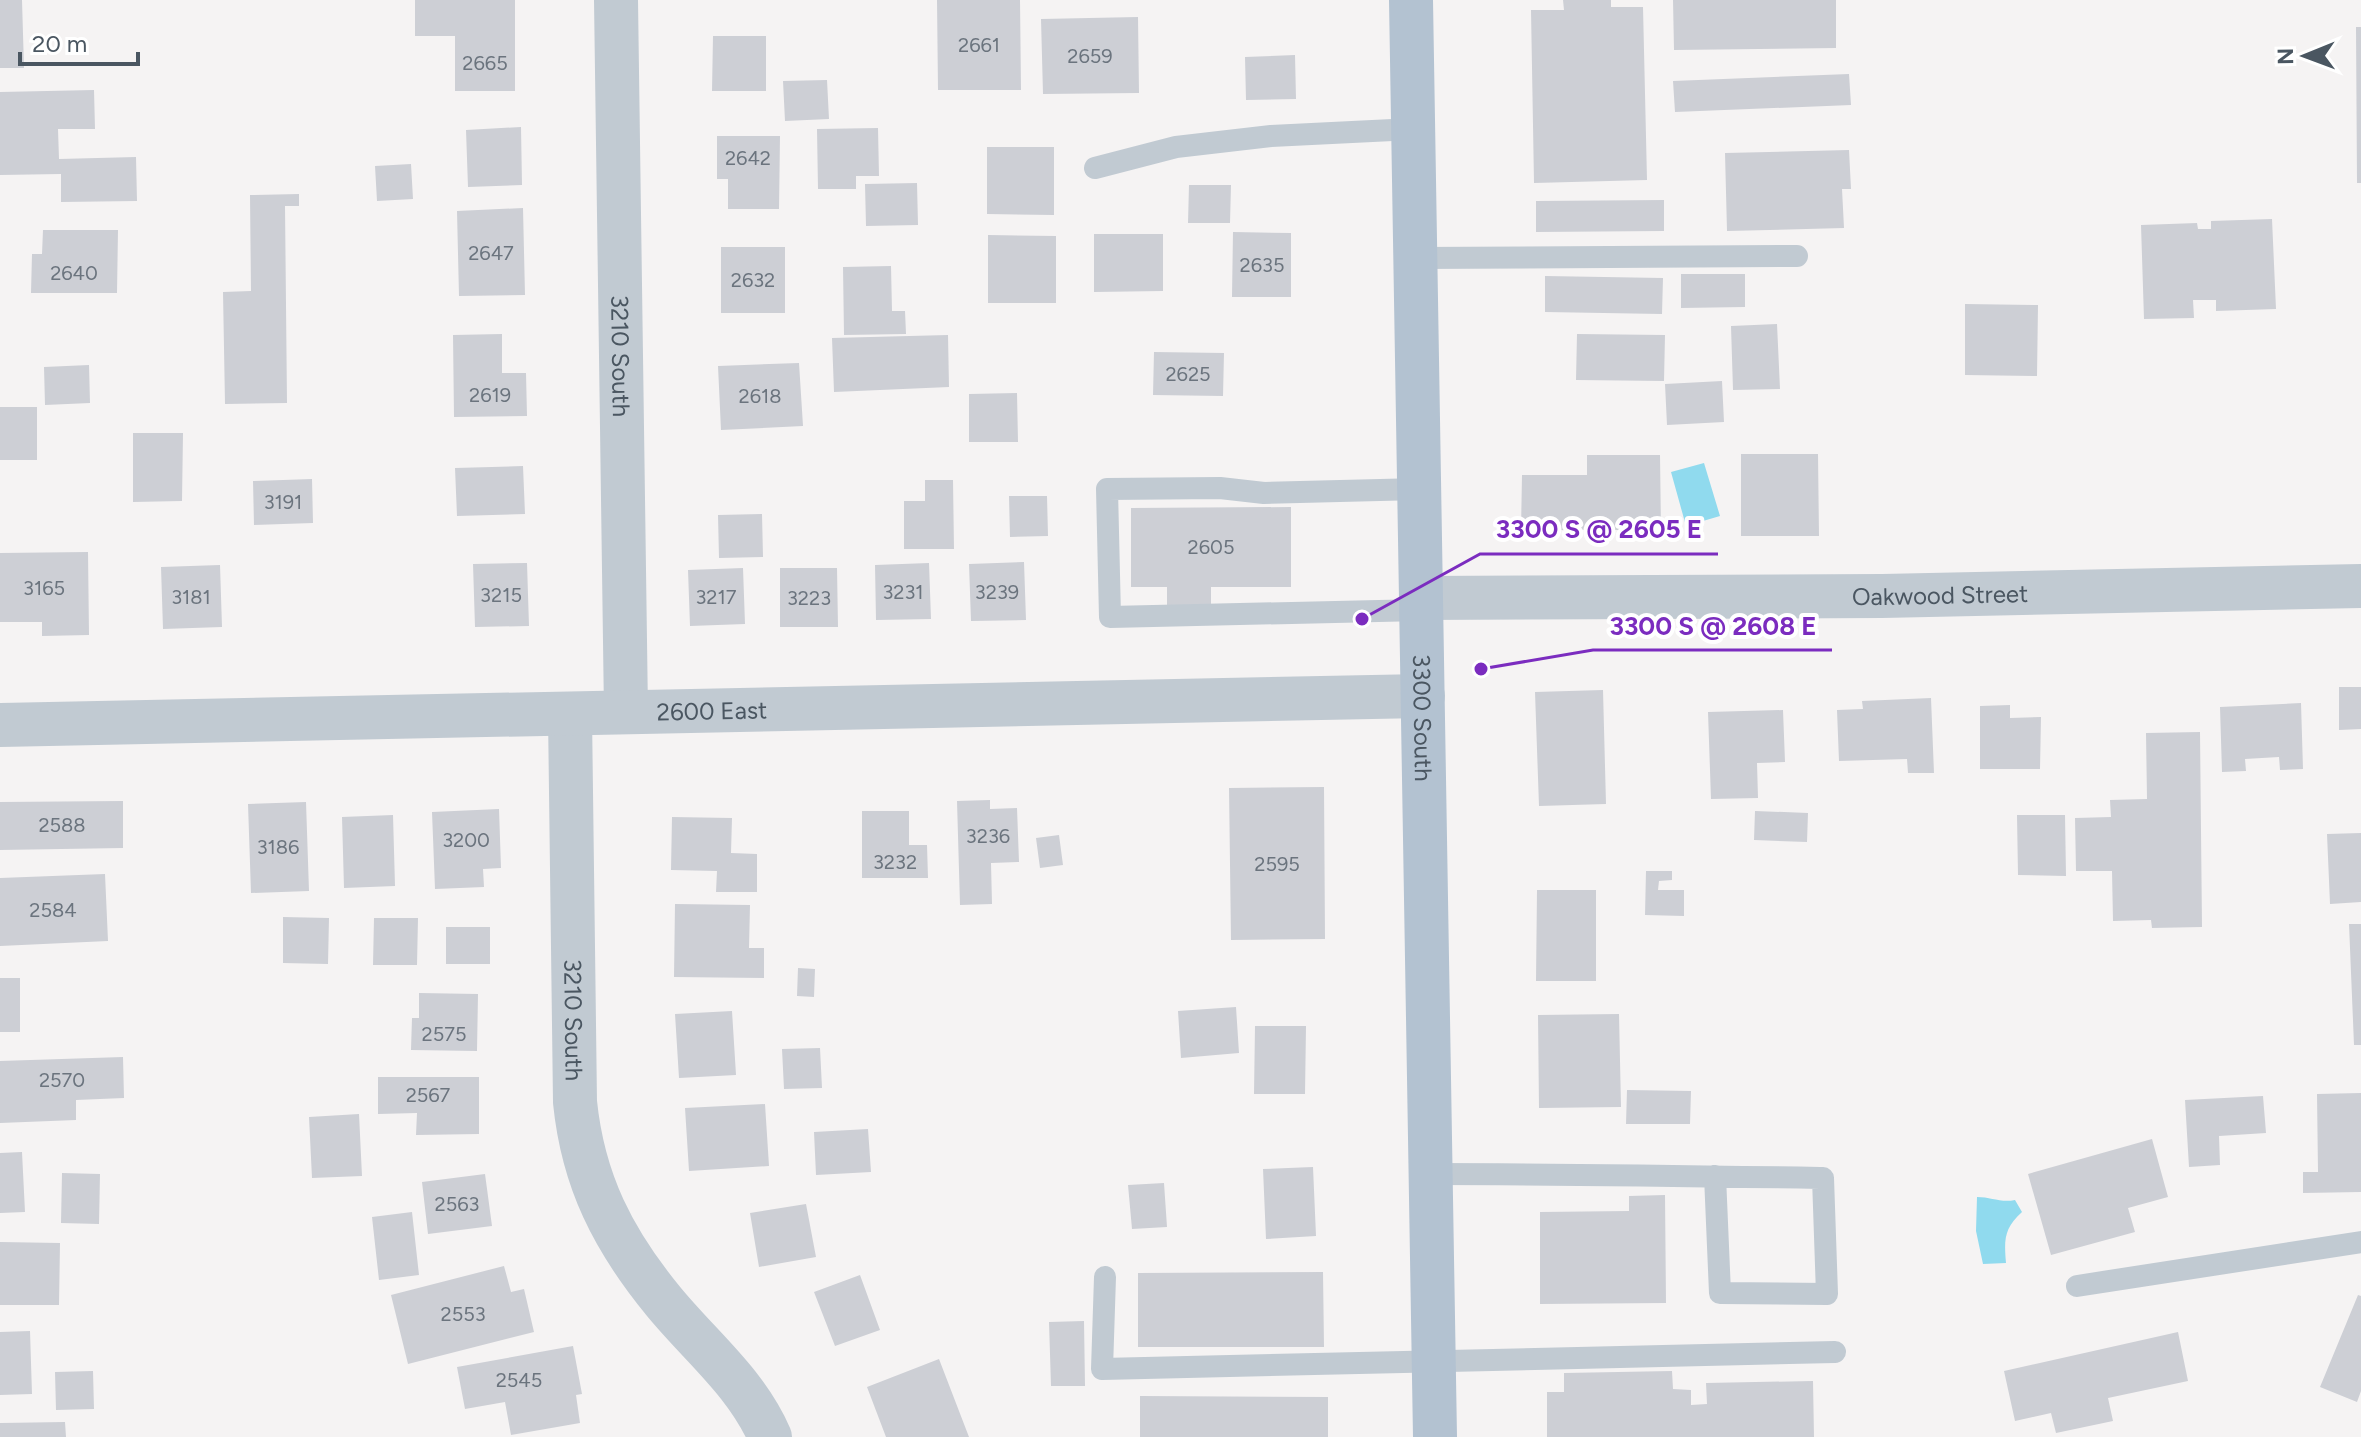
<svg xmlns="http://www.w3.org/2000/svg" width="2361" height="1437" viewBox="0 0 2361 1437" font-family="Figtree,sans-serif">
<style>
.water{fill:#90daee}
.building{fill:#cdcfd5}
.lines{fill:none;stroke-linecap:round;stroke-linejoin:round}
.lane{stroke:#c1cad2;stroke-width:22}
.street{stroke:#c1cad2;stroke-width:44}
.primary{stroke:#b3c2d1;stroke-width:44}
.labels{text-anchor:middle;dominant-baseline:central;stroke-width:8;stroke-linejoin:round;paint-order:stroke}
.number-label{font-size:20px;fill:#6b747e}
.street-label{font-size:24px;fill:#4a5661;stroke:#fff}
.leader{fill:none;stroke:#7b2cbf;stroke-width:3}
.callout-dot{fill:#7b2cbf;stroke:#fff;stroke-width:3}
.callout-label{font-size:26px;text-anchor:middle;font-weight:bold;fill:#7b2cbf;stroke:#fff;stroke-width:8;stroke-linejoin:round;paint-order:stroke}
</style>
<rect width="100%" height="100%" fill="#f5f3f3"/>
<path class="water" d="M1704,463L1720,516L1686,526L1671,472Z
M1977,1197C1991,1197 2001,1203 2015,1200L2022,1212C2004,1228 2004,1240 2006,1263L1983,1264L1976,1231Z"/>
<path class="building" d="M0,0H22L24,68H0Z
M415,0H515V91H455V36H415Z
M937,0H1020L1021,90H938Z
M1563,0H1611V7H1643L1647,180L1534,183L1531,10H1564Z
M1673,0H1836V48L1674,50Z
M1138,17L1139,93L1043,94L1041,19Z
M2356,27H2361V183H2357Z
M713,36H766V91H712Z
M1295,55L1296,99L1246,100L1245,57Z
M1849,74L1851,105L1675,112L1673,81Z
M827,80L829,119L785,121L783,81Z
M94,90L95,129H58L59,159L136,157L137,201L61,202V174L0,175V92Z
M521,127L522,185L468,187L466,130Z
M878,128L879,176H856V189H818L817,129Z
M717,136H780L779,209H728V179H717Z
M987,147H1054V215L987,214Z
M1849,150L1851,189H1842L1844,228L1727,231L1725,153Z
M411,164L413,199L377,201L375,166Z
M917,183L918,225L866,226L865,184Z
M1189,185H1231L1230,223H1188Z
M299,194V206H285L287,403L225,404L223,292L251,291L250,195Z
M1664,200V231L1536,232V201Z
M523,208L525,295L459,296L457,211Z
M2272,219L2276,309L2216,311V300H2193L2194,318L2144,319L2141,225L2197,223L2198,229H2211V221Z
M43,230H118L117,293H31L32,254H42Z
M1233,232L1291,233V297H1232Z
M1094,234H1163V291L1094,292Z
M988,235L1056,236V303H988Z
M721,247H785V313H721Z
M891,266L892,311H905L906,334L844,335L843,267Z
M1681,274H1745V307L1681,308Z
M1545,276L1663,278L1662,314L1545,312Z
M1965,304L2038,305L2037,376L1965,375Z
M1777,324L1780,389L1733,390L1731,326Z
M502,334V373H526L527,416L454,417L453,335Z
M1577,334L1665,335L1664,381L1576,380Z
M948,335L949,387L834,392L832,338Z
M1154,352L1224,353L1223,396L1153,395Z
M799,363L803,426L721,430L718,366Z
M89,365L90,403L45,405L44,367Z
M1722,381L1724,422L1667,425L1665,384Z
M1017,393L1018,442H969V394Z
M0,407H37V460H0Z
M133,433H183L182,501L133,502Z
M1741,454H1818L1819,536H1741Z
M1587,455H1660L1661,530H1521L1522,475H1587Z
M523,466L525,514L457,516L455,468Z
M312,479L313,523L254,525L253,481Z
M925,480H953L954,549H904V501H925Z
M1009,496H1047L1048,536L1010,537Z
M1291,507V587H1211V606H1167V587H1131V508Z
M762,514L763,557L719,558L718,515Z
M88,552L89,635L42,636V622H0V553Z
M1024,562L1026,620L971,621L969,564Z
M527,563L529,626L475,627L473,564Z
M929,563L931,619L876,620L875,565Z
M220,565L222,627L163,629L161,567Z
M743,568L745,624L690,626L688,570Z
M780,568H837L838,627H780Z
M2339,687H2361V729L2339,730Z
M1603,690L1606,804L1539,806L1535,692Z
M1931,698L1934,773H1908L1907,759L1839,761L1837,710L1863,709L1862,701Z
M2301,703L2303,769L2280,770L2279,757L2245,759L2246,771L2222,772L2220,707Z
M2010,705V718L2041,717L2040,769H1980V706Z
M1783,710L1785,762L1757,763L1758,798L1711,799L1708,712Z
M2200,732L2202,927L2152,928L2151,920L2113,921L2112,871H2076L2075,818L2111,817L2110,800L2147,799L2146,733Z
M1324,787L1325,939L1231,940L1229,788Z
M990,800V809L1017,808L1019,862L991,863L992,904L960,905L957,801Z
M123,801V848L0,850V802Z
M306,802L309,891L251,893L248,804Z
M499,809L501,868L483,869L484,887L435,889L432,812Z
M862,811H909V845H927L928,878H862Z
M1755,811L1808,813L1807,842L1754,840Z
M393,815L395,886L344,888L342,817Z
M2017,815H2065L2066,876L2018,875Z
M672,817L732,818L731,853L757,854V892H716L717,871L671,870Z
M2361,833V902L2330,904L2327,834Z
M1059,835L1063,865L1040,868L1036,838Z
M1646,871H1672V880L1659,881L1658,890H1684V916L1645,915Z
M105,874L108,941L0,946V878Z
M1537,890H1596V981H1536Z
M675,904L750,905L749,948H764V978L674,977Z
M283,917L329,918L328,964L283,963Z
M374,918H418L417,965H373Z
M2349,924H2361V1045H2354Z
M446,927H490V964H446Z
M798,968L815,969L814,997L797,996Z
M0,978H20V1032H0Z
M419,993L478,994L477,1051L411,1050L412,1018H419Z
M1236,1007L1239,1053L1181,1058L1178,1011Z
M732,1011L736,1075L679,1078L675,1014Z
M1619,1014L1621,1107L1539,1108L1538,1015Z
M1255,1026H1306L1305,1094H1254Z
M820,1048L822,1088L784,1089L782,1049Z
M123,1057L124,1098L76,1100V1120L0,1123V1061Z
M378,1077H479V1134L416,1135L417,1113L378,1114Z
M1627,1090L1691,1091L1690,1124H1626Z
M2361,1093V1192L2303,1193V1172H2318L2317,1094Z
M2263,1096L2266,1133L2219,1136L2220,1165L2189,1167L2185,1100Z
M765,1104L769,1166L689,1171L685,1108Z
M359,1114L362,1176L312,1178L309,1117Z
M868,1129L871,1172L816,1175L814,1132Z
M2152,1139L2168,1197L2128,1208L2135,1232L2051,1255L2028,1174Z
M22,1152L25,1212L0,1213V1153Z
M1313,1167L1316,1236L1266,1239L1263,1169Z
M62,1173L100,1174L99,1224L61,1223Z
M485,1174L492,1226L428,1234L422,1182Z
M1164,1183L1167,1227L1132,1229L1128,1185Z
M1665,1195L1666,1303L1540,1304V1212L1629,1211V1196Z
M806,1204L816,1257L759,1267L750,1213Z
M412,1212L419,1275L379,1280L372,1217Z
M0,1242L60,1243L59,1305H0Z
M504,1266L511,1292L524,1289L534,1332L408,1364L391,1295Z
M1323,1272L1324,1347H1138V1273Z
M860,1275L880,1330L835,1346L814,1292Z
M2358,1295L2361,1296V1391L2357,1402L2320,1387Z
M1084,1321L1085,1386H1051L1049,1322Z
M30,1331L32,1394L0,1395V1332Z
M2178,1332L2188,1381L2108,1398L2113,1421L2056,1433L2051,1413L2015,1421L2004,1371Z
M573,1346L582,1394L576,1395L580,1423L511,1435L505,1402L465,1409L457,1367Z
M939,1359L969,1437H886L867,1387Z
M93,1371L94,1409L56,1410L55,1372Z
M1672,1371L1673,1389L1691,1390V1405L1707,1404L1706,1383L1813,1381L1814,1437H1547V1392H1564V1373Z
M1140,1396L1328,1397V1437H1140Z
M65,1422L66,1437H0V1423Z"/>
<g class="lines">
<path class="lane" d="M1095,168L1176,147L1271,136L1413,129
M1416,258L1797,256
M1420,489L1264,493L1220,488L1107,489L1110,617L1422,610
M1431,1174C1562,1174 1692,1176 1823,1178L1827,1294L1720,1293L1715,1176
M1105,1277L1102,1369L1835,1352
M2077,1286L2361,1242"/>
<g class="street">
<path id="s1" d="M616,0L626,712"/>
<path id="s2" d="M1422,598L1882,596L2361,586"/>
<path id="s3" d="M570,714L575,1102C583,1181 613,1240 664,1302C701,1347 746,1382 770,1437"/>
<path id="s4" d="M0,725L1423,696"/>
</g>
<path class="primary" id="s5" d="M1411,0L1435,1437"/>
</g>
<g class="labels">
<g class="number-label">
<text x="979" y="45">2661</text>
<text x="1090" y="56">2659</text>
<text x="485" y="63">2665</text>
<text x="748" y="158">2642</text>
<text x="491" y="253">2647</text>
<text x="1262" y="265">2635</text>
<text x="74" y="273">2640</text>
<text x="753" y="280">2632</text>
<text x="1188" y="374">2625</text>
<text x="490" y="395">2619</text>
<text x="760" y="396">2618</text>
<text x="283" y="502">3191</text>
<text x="1211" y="547">2605</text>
<text x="44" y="588">3165</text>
<text x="903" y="592">3231</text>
<text x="997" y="592">3239</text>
<text x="501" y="595">3215</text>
<text x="191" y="597">3181</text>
<text x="716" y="597">3217</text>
<text x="809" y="598">3223</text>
<text x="62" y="825">2588</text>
<text x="988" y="836">3236</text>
<text x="466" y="840">3200</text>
<text x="278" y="847">3186</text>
<text x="895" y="862">3232</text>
<text x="1277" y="864">2595</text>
<text x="53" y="910">2584</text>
<text x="444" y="1034">2575</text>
<text x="62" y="1080">2570</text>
<text x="428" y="1095">2567</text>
<text x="457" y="1204">2563</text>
<text x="463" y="1314">2553</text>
<text x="519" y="1380">2545</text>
</g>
<g class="street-label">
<text stroke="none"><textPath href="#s1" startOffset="356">3210 South</textPath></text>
<text stroke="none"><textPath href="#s2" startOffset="518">Oakwood Street</textPath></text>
<text stroke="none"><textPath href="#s4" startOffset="712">2600 East</textPath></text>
<text stroke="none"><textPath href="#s5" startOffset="718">3300 South</textPath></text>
<text stroke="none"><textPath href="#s3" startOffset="306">3210 South</textPath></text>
</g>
</g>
<path class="leader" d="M1362 619L1480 554H1718M1481 669L1593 650H1832"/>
<g class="callout-dot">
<circle cx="1362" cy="619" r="8"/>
<circle cx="1481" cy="669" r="8"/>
</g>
<g class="callout-label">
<text x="1599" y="538">3300 S @ 2605 E</text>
<text x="1713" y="635">3300 S @ 2608 E</text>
</g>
<g transform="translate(2305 56) rotate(269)" stroke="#ffffff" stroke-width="6" paint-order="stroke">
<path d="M0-6L14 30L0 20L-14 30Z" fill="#4a5661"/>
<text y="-12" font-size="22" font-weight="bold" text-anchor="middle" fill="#4a5661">N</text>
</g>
<path d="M20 52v12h118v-12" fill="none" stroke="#4a5661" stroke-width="4"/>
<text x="32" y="52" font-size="24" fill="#4a5661" stroke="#ffffff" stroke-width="6" paint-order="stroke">20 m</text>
</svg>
